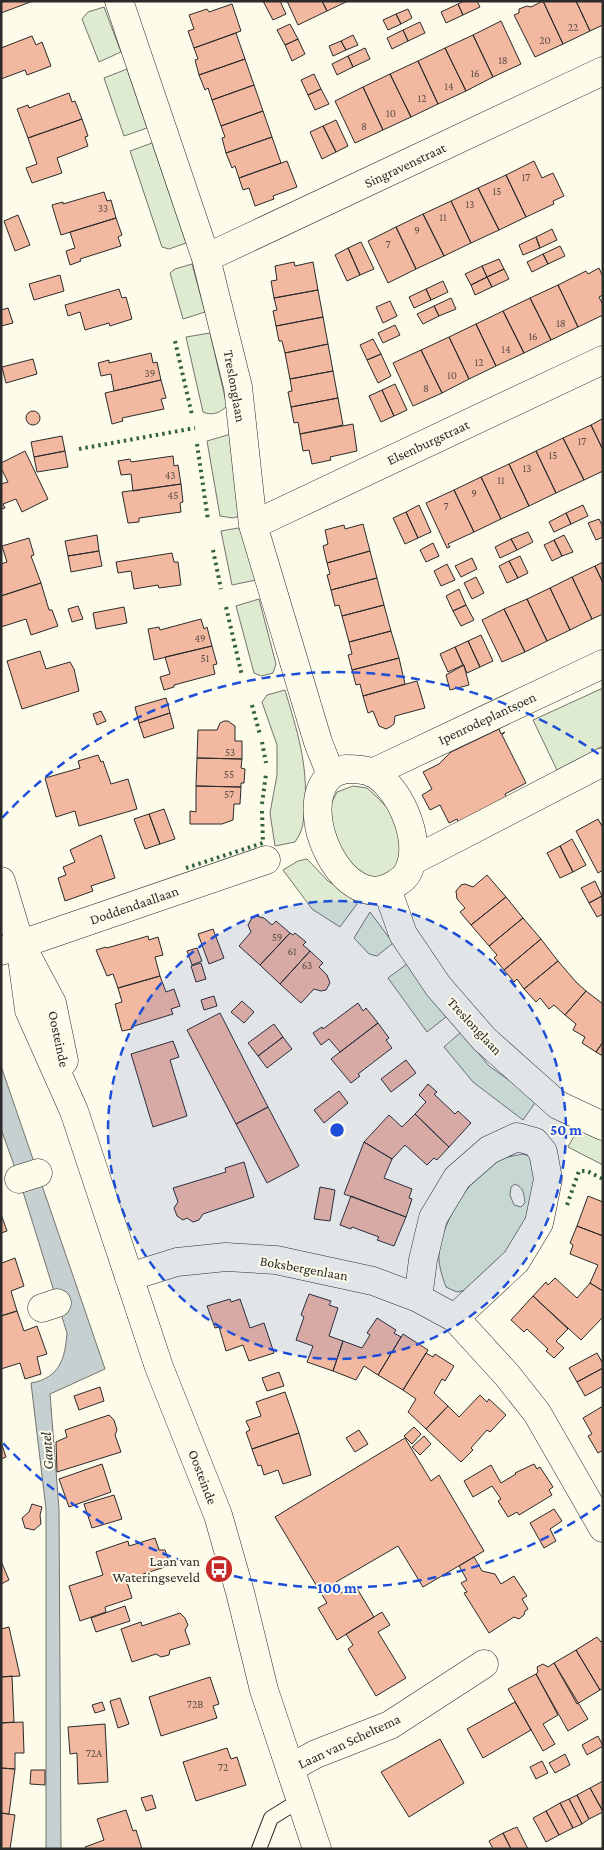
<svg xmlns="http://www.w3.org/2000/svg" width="604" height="1850" viewBox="0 0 604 1850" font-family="'Crimson Pro',serif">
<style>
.green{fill:#deebd1;stroke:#74746e;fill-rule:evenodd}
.water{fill:#c7d0d0;stroke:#74746e}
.building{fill:#f2b8a0;stroke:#2b2b2b}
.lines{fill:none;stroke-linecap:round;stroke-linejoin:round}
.lane-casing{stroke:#2b2b2b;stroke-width:16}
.street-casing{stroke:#2b2b2b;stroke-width:29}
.secondary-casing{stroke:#2b2b2b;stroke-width:29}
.lane{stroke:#fdfbea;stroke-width:14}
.street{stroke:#fdfbea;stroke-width:28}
.secondary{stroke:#fdfbea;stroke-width:28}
.hedge{stroke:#34623c;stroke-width:4;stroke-dasharray:2.5 4;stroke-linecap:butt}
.ring{fill:none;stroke:#1d4ed8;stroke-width:2.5;stroke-dasharray:9 6}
.labels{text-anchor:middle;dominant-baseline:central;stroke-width:4;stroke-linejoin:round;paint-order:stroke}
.number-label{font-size:11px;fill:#5d4e48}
.street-label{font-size:14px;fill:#2b2b2b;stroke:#fdfbea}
.poi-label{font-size:14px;fill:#2b2b2b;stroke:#fdfbea;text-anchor:end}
.water-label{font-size:15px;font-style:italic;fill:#2b2b2b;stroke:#fdfbea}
.centre{fill:#1d4ed8;stroke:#fdfbea;stroke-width:2.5}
.ring-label{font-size:15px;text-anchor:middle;font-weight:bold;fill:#1d4ed8;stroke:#fdfbea;stroke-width:4;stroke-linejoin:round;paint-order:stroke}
</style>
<rect width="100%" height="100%" fill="#fdfbea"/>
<path class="green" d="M104,7L121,52L99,62L82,19L88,12Z
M127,69L147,128L124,136L104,78Z
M152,143L186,243L169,249L162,247L130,151Z
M192,264L205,312L183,319L170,273L175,269Z
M210,333L227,406C220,413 212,416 203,412L186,337Z
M231,434L244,515L233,518L220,516L207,441Z
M238,528L247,536L256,580L232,585L221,531Z
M259,599L276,664L273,673L261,676L254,673L236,606Z
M603,688V746L557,770L533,720Z
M285,690C297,731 308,763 305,807C303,822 304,829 295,842L275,846L270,813L277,775V745L262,702L267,695Z
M353,786L367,788L378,798L390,811L402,841L397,867L381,878L357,874L332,836L330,806L337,792Z
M307,859L328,881L354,898L357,904L340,927L312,909L283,870L298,861Z
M370,912L393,943L377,956L369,954L354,938Z
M407,964L446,1017L427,1032L388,978Z
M461,1032L489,1066L537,1100L523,1120L473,1082L444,1047Z
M580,1125L603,1137V1165L568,1147Z
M522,1154L534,1157L541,1172L533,1222L475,1288L457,1292L446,1287C442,1276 438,1264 439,1253C442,1221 473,1170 503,1159C508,1156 516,1156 522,1154ZM515,1184C524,1188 524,1194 525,1203L521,1207L514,1205L510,1195L511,1187Z"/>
<path class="water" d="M1,1066L105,1369L50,1394L59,1509L61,1849H46V1509L31,1383C59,1378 65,1360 67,1333L19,1179L1,1129Z"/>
<path class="building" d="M1,1H33L1,13Z
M263,1H280L286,14L273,20Z
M287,1H322L327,11L298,25Z
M322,1H348L327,11Z
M464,1H477L480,7L463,15L458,4Z
M543,1H576L590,31L563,44Z
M543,1L563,44L535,57L514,15L519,13V9L527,6L531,7Z
M576,1H603V25L590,31Z
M232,4L241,31L194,48L188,31L194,29L189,15L207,9L209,12Z
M458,4L463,15L446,23L441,12Z
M408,9L412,18L401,24L396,14Z
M396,14L401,24L388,30L383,20Z
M501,21L521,64L493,77L473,35Z
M420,22L425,33L408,41L403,30Z
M290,24L298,39L285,45L277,30Z
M403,30L408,41L392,49L387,38Z
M236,33L245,59L199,75L195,60L198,59L194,48Z
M353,35L358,45L346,50L341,41Z
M473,35L493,77L466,91L445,48Z
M32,36L36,45L42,42L51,66L27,75L25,70L1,79V48Z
M298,39L305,54L292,61L285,45Z
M341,41L346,50L333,56L329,46Z
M365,48L370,59L353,67L348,56Z
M445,48L466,91L438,104L418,61Z
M348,56L353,67L337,75L332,64Z
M245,59L254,85L212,100L208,88L205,90L199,75Z
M418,61L438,104L411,117L390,74Z
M314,74L321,89L308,95L301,80Z
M390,74L411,117L383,130L363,87Z
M254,85L263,111L221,126L212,100Z
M363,87L383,130L355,143L335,101Z
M321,89L329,104L315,110L308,95Z
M69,93L72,102L75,101L82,119L28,138L17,109L28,105L29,108Z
M263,111L272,137L226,153L222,138L225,137L221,126Z
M82,119L88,136L85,137L88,146L57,158L62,173L32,183L26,168L37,164L28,138Z
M336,120L348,146L336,152L323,126Z
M323,126L336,152L322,159L310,132Z
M272,137L281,163L239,178L235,166L232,168L226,153Z
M287,161L297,187L273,196L274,199L255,206L249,188L243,190L239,178Z
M534,161L542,178L553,173L564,196L553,201L554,204L526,217L506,175Z
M506,175L526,217L499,230L478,188Z
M478,188L499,230L471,243L451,201Z
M104,192L107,201L111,200L116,218L61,235L52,205L63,202V204Z
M451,201L471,243L444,256L423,214Z
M423,214L444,256L416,269L396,227Z
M18,215L30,245L15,251L4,221Z
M116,218L122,235L118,237L121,246L80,259L81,261L70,265L66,251L75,248L70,232Z
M396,227L416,269L388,283L368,241Z
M552,229L557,240L540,248L536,237Z
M536,237L540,248L523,255L519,245Z
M361,242L374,269L360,275L348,248Z
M560,246L565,256L548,264L543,254Z
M348,248L360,275L347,281L335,255Z
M543,254L548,264L532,272L527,262Z
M499,259L504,269L487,277L482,266Z
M294,262L295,266L313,262L318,290L274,298L271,281L277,280L275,266Z
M482,266L487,277L471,285L465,274Z
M599,268L603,277V295L599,297L603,305V315L578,327L558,285L586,271L588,274Z
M504,269L509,279L492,287L487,277Z
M60,275L64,291L34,300L29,284Z
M487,277L492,287L475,295L471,285Z
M443,281L448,292L431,300L426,289Z
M558,285L578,327L551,340L530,298Z
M119,289L122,298L126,297L132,319L110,326L109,323L85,330L80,312L68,316L65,305Z
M426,289L431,300L414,308L409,297Z
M318,290L323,317L276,326L273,311L277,310L274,298Z
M451,298L456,309L439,316L434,306Z
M530,298L551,340L524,353L503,311Z
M390,301L397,316L383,323L376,307Z
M434,306L439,316L423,324L417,314Z
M8,308L13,323L1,326V310Z
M503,311L524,353L496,366L476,324Z
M323,317L328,344L285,353L282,341H279L276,326Z
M476,324L496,366L469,379L449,337Z
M395,325L400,335L383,343L378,333Z
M449,337L469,379L442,393L421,350Z
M373,339L381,354L367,360L360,345Z
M328,344L333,371L290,379L285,353Z
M421,350L442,393L413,406L393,363Z
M151,353L153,363L157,362L161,380L114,391L111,374L101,376L98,363L109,360V363Z
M381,354L391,376L378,383L367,360Z
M33,359L37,374L6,383L2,367Z
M333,371L338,398L291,407L288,392L292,391L290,379Z
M161,380L166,398L161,399L164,409L122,418L123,421L112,424L105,393Z
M395,384L407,410L394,416L382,390Z
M382,390L394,416L381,422L369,396Z
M338,398L343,425L300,434L298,422L294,423L291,407Z
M26 418a7 7 0 1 1 14 0a7 7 0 1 1-14 0Z
M602,419H603V450L591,425Z
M353,424L357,451L330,457L331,460L312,464L309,450L303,451L300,434Z
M591,425L603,450V471L584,480L563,438Z
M62,436L65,451L34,457L31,442Z
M563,438L584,480L556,493L536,451Z
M25,451L48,499L22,512L16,499L3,504L5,508L1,509V484L8,482L1,468V463Z
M65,451L68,467L37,472L34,457Z
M536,451L556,493L529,506L509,464Z
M173,456L174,466L178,465L181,484L133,491L131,474L121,475L118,461L130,459L131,462Z
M509,464L529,506L501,519L481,477Z
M481,477L501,519L474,532L454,490Z
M181,484L183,502L180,503L181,512L139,518V522L128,523L122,492Z
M454,490L474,532L448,544L450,547L447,548L426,503Z
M419,505L431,532L418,538L406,512Z
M583,505L588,516L571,524L566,513Z
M406,512L418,538L405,544L393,518Z
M566,513L571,524L554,532L549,522Z
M599,519L603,527V537L596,540L588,523Z
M363,524L370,551L327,563L323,546L328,544L325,530L344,525L345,529Z
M528,532L533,542L517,550L511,539Z
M97,535L99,551L68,556L65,541Z
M564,535L573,552L562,556L554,540Z
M29,538L34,555L31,556L41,583L1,596V564L7,562L2,546Z
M511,539L517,550L500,558L495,547Z
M554,540L562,556L552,561L544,545Z
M433,543L439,556L426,562L420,550Z
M99,551L102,566L71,572L68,556Z
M370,551L377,578L331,590L327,575L330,574L327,563Z
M172,553L174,562H178L181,585L159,588L158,585L134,589L131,571L118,573L116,562Z
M520,556L528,573L518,578L509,561Z
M472,558L477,569L461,577L455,566Z
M509,561L518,578L507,583L499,566Z
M603,562V583L595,566Z
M447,564L455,580L441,586L434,571Z
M595,566L603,583V614L592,619L572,577Z
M476,577L484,593L472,599L464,583Z
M572,577L592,619L570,630L550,588Z
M377,578L384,605L342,616L339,605L335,606L331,590Z
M41,583L49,610H52L58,626L31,635L26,619L1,627V596Z
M550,588L570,630L547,641L527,599Z
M459,589L466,605L453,611L446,596Z
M527,599L547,641L525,652L504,609Z
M384,605L391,631L349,642L342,616Z
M466,605L474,620L461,626L453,611Z
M78,606L83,619L72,622L68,609Z
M124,607L127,623L96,629L93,613Z
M504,609L525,652L502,662L482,620Z
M201,619L204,629L207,627L212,646L154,660L148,629L159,627L160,630Z
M391,631L399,658L352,670L348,655L352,654L349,642Z
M481,635L493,661L480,667L468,641Z
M468,641L480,667L467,673L455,647Z
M212,646L217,664L213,665L215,674L174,685V687L164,690L160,677L170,674L165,657Z
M455,647L463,665L448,672L440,654Z
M40,651L46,669L70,662L74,669L79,691L22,709L7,661Z
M399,658L405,684L363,696L360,684L356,685L352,670Z
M464,665L469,685L450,690L446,675Z
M417,681L425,708L395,716L394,724L390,727L386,729L379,726L373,711L368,713L363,696Z
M166,698L170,713L139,723L135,707Z
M101,711L106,721L97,725L93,714Z
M170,713L174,728L144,738L139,723Z
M224,721H228L235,726V741H242V759L197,758L198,730H217L220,723Z
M499,729L501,734L505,732L502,735L526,783L505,794L507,798L459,824L457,819L449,823L440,805L430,810L422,795L432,789L423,772L439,764L451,752Z
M98,755L101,762L103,761L111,784L128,779L137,809L79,826L75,811L56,817L45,778L80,768L78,761Z
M197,758L242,759L241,768L245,769L244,783H241V787L196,786Z
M196,786L241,787L240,804H234L233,820L222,824H190V811L196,812Z
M164,809L175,839L160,844L149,814Z
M149,814L160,844L145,849L134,819Z
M598,819L603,828V870L598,873L576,831Z
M101,835L115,878L91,886L93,891L65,901L58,878L66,875L63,867L75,862L70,850Z
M572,839L586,865L573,872L560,846Z
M560,846L573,872L560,878L547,853Z
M487,875L506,897L471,925L460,912L465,908L457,899L456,891L461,885L465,884L473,887Z
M595,881L602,896L589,903L581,888Z
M602,896L603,914L597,917L589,903Z
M506,897L523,918L489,946L471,925Z
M256,916L264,918L272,925L276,921L290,933L260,965L239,946L251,932L248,925L252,918Z
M523,918L541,939L504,970L494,958L497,955L489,946Z
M213,929L224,958L209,964L198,934Z
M290,933L293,935L295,933L306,942L303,945L310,951L280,984L260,965Z
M148,936L149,940L158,937L163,955L155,957L160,976L118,988L113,974L107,976L96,950L106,947L107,948Z
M541,939L558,961L524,989L517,979L514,982L504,970Z
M197,948L202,961L192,965L187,951Z
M310,951L323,963L319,967L327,975L330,983L326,990L321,991L314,989L301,1003L280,984Z
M558,961L576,982L586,991L565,1015L554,1005L549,1009L540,998L536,1002L524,989Z
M201,963L206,979L196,982L191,966Z
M160,976L166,992L174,989L180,1006L171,1009L173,1014L131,1027L132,1029L122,1031L115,1004L122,1002L118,988Z
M586,991L603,1004V1042L596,1052L582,1043L585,1037L573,1030L576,1024L565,1015Z
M214,996L217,1006L204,1010L201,1000Z
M242,1001L254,1012L244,1023L231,1012Z
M358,1003L363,1011L366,1008L378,1023L340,1052L329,1039L321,1045L313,1033L322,1027L323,1029Z
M220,1013L268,1107L236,1124L187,1030Z
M378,1023L389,1038L386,1040L392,1048L358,1074L360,1076L351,1083L331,1059Z
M274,1024L283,1037L258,1056L248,1043Z
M283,1037L292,1049L267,1068L258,1056Z
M173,1041L179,1057L170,1060L187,1116L153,1127L131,1054Z
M603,1042V1056L596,1052Z
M406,1060L416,1073L391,1092L381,1079Z
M428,1084L437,1092L434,1094L455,1114L458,1111L471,1123L449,1147L415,1114L426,1102L419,1095Z
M339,1091L348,1103L324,1123L314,1110Z
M268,1107L299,1166L267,1183L236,1124Z
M415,1114L449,1147L437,1160L434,1158L427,1165L405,1145L392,1159L364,1142L389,1115L402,1127Z
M364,1142L392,1159L384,1178L412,1189L409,1198L412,1199L406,1217L344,1194Z
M244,1162L254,1197L203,1214L199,1220L193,1222L187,1218L183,1220L177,1216L174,1208L178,1202L173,1188L226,1172L225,1168Z
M320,1187L335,1190L330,1221L314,1219Z
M351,1196L406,1217L394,1246L377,1240L379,1237L352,1227L351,1229L340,1225Z
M588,1196L603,1202V1236L577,1226Z
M1,1214L7,1231L1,1233Z
M577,1226L603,1236V1291L590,1283L598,1265L570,1254L573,1245L570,1243Z
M15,1258L24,1286L11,1291L17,1311L1,1316V1261L2,1263Z
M555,1278L577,1298L590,1283L603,1291V1317L581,1340L533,1296L546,1282L548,1285Z
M309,1294L331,1301L329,1305L338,1308L329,1336L343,1341L333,1371L307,1362L313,1346L296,1340L304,1317L301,1315Z
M533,1296L568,1329L556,1341L564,1348L554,1358L546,1351L548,1349L527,1329L524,1332L511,1320Z
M230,1299L231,1302L240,1299L250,1328L264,1323L274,1353L249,1361L243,1345L226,1351L219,1327L215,1328L207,1306Z
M17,1311L24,1331L37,1326L47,1354L37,1357L41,1374L25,1379L20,1363L1,1369V1316Z
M377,1318L396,1330L394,1333L401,1337L378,1375L364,1366L356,1380L333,1371L343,1341L362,1348L370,1335L367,1333Z
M403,1334L428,1350L403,1390L378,1375Z
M426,1353L433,1357L435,1354L454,1366L445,1381L442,1379L434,1393L448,1406L426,1429L408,1412L416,1399L403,1390Z
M597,1353L603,1364V1368L577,1382L569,1368Z
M603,1368V1386L585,1396L577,1382Z
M279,1372L284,1386L267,1391L262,1378Z
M100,1387L104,1401L79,1410L74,1396Z
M285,1392L299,1433L252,1449L246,1432L250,1430L246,1421L261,1416L256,1402Z
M480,1395L487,1402L489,1399L506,1415L490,1432L487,1430L471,1448L473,1450L461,1462L426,1429L448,1406L459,1417Z
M603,1406V1450L598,1453L588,1436L592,1434L583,1418Z
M109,1415L114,1420L117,1430L115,1435L121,1452L57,1472L56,1442L67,1437L65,1430Z
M414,1427L421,1434L412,1444L404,1436Z
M359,1430L368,1444L355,1452L346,1438Z
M299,1433L311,1475L283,1484L278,1470L264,1475L261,1465L258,1466L252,1449Z
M424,1436L431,1444L420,1455L412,1447Z
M405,1438L431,1481L439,1475L484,1551L423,1587L398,1546L336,1582L341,1593L355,1585L374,1617L337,1640L318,1608L327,1603L275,1517Z
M1,1442L6,1457L1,1459Z
M102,1464L111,1492L69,1507L59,1479Z
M534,1464L537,1469L540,1467L553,1487L549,1490L552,1495L519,1515L517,1512L508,1517L498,1501L501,1499L492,1486L473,1497L464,1481L491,1465L501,1483L516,1474L515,1473Z
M114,1495L122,1519L92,1528L84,1504Z
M32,1504L42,1507L40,1515L41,1524L34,1530L25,1528L22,1518L29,1512Z
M554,1509L562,1521L550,1529L556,1541L544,1548L530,1523Z
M155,1538L159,1550H165L169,1561L164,1565L165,1567L143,1574L141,1579L133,1582L129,1578L126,1579L132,1598L105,1607L106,1612L80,1621L69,1586L103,1575L96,1552L128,1541L129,1546Z
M474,1557L482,1571L495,1574L501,1584L514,1576L527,1596L522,1599L528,1609L525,1611L524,1615L519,1619L514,1617L489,1633L464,1593L467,1592L461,1583L467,1580L459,1566Z
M1,1561L9,1580L1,1584Z
M125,1606L130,1621L96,1632L91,1618Z
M382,1612L390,1625L378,1632L406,1678L376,1696L348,1649L353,1645L346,1634Z
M180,1613L185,1618L188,1625L185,1630L190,1644L170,1650L169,1655L161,1657L156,1654L132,1662L121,1629L141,1622L142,1626Z
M9,1627L20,1676L1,1677V1629Z
M597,1637L601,1642L603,1641V1688L600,1690L576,1650Z
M576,1650L600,1690L577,1704L554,1663Z
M554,1663L588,1719L568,1731L536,1674L538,1672L537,1667L543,1664L548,1667Z
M536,1674L558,1715L543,1724L555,1744L543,1751L508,1689Z
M12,1676L14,1722L1,1723V1677Z
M210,1677L219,1704L213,1706L217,1718L161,1736L149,1697Z
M120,1698L129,1724L118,1728L110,1701Z
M102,1702L105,1710L95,1713L92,1705Z
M515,1702L531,1730L483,1758L467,1729Z
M23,1722L24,1753H15V1769L1,1768V1723Z
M105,1724L108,1782L78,1784L77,1753L70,1754L68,1727Z
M598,1736L603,1746L587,1755L582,1745Z
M440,1739L464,1783L409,1817L381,1772Z
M227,1748L231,1759L237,1757L246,1785L196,1801L183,1762Z
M565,1754L570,1765L555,1773L549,1763Z
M542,1761L548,1773L536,1779L530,1767Z
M1,1768L15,1769L9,1814L1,1813Z
M31,1770H45V1785L30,1784Z
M603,1781V1811L590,1788Z
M590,1788L603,1812L589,1819L577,1795Z
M152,1795L156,1808L146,1811L141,1798Z
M577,1795L589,1819L582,1824L569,1799Z
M569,1799L582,1824L573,1828L560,1803Z
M560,1803L573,1828L559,1835L546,1811Z
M126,1810L133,1831L136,1830L142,1849H86L85,1847L104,1840L97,1819Z
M546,1811L559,1835L546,1842L533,1818Z
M1,1813L15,1815L10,1849H1Z
M517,1827L528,1849H511L503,1833Z
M503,1833L511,1849H493L489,1841Z"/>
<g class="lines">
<defs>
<path id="lane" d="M259,1849L271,1818L300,1800"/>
<path id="street" d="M119,1L206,258L238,387L253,525L318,742L331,775
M206,258L603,71
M253,525L603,360
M345,769C353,769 363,769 371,772C399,785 422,839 410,867C407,876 403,879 395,884C345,919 292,808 331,775C334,772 341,771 345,769Z
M372,773L603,664
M414,860L603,762
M387,889L403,934L438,986L484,1039L558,1105L603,1126
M1,951L266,860
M19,1179L38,1173
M129,1277L177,1262L226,1257L276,1260L373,1281L418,1298
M42,1308L57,1303
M455,1318L516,1261L539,1223L548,1179L543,1152L535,1142L517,1137L489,1150L457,1178L433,1218L423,1260L418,1298L455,1318L507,1375L537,1413L603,1528
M290,1768L316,1754L390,1725L484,1664"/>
<path id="secondary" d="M1,881L20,944L29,1010L74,1111L159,1367L218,1515L240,1592L264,1690L317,1849
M28,958L52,1003L64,1061"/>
</defs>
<use href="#lane" class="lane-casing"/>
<use href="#street" class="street-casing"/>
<use href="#secondary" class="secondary-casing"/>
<use href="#lane" class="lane"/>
<use href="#street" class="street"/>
<use href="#secondary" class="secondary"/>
<path class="hedge" d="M175,341L192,415
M197,444L208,520
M79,449L195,428
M213,550L221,589
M226,607L242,676
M252,705L260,735
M262,742L266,763
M262,804L266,774
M186,868L263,843L262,811
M567,1205L579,1171H587L603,1179"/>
</g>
<circle cx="337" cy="1130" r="229" fill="#1d4ed8" fill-opacity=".12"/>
<g class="ring">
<circle cx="337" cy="1130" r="229"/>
<path d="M600 1505A458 458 0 0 1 2 1442M2 818A458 458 0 0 1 600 755"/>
</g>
<defs>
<symbol id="bus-disc" viewBox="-11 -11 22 22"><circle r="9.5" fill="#c62828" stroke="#fdfbea"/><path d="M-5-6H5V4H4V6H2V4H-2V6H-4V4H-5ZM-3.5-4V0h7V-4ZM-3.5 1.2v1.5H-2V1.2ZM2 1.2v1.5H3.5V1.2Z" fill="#fff"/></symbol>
</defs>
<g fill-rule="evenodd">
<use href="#bus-disc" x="203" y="1553" width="32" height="32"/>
</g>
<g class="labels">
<g class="number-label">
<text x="573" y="27">22</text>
<text x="545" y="40">20</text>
<text x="503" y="60">18</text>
<text x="475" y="73">16</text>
<text x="449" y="86">14</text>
<text x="422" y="98">12</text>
<text x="391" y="113">10</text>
<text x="364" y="126">8</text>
<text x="526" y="177">17</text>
<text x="497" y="191">15</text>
<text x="470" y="204">13</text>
<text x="103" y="208">33</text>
<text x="443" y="217">11</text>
<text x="417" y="230">9</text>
<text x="388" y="244">7</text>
<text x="561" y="323">18</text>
<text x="533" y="336">16</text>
<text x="506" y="349">14</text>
<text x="479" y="362">12</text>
<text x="150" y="373">39</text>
<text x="452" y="375">10</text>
<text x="426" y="388">8</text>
<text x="582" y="441">17</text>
<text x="553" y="455">15</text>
<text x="527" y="468">13</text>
<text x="170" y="475">43</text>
<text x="501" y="480">11</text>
<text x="474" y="493">9</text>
<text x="173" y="495">45</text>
<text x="446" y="506">7</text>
<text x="200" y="638">49</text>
<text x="205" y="658">51</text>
<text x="230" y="752">53</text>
<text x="229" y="774">55</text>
<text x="229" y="794">57</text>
<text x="277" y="937">59</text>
<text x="292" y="951">61</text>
<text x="307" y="965">63</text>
<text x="195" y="1704">72B</text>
<text x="94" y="1753">72A</text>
<text x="223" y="1767">72</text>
</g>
<g class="street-label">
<text transform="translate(405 165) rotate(-25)">Singravenstraat</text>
<text transform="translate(235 386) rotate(80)">Treslonglaan</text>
<text transform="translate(428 442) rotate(-25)">Elsenburgstraat</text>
<text transform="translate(487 718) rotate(-25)">Ipenrodeplantsoen</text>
<text transform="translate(134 905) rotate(-19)">Doddendaallaan</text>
<text transform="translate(475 1026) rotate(47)">Treslonglaan</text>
<text transform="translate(59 1039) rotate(78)">Oosteinde</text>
<text transform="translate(304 1268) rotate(10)">Boksbergenlaan</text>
<text transform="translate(203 1477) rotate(69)">Oosteinde</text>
<text transform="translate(349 1741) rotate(-25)">Laan van Scheltema</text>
</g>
<g class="poi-label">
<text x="200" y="1561">Laan van<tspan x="200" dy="16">Wateringseveld</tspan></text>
</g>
<g class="water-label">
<text transform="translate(47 1451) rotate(-94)">Gantel</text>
</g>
</g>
<circle cx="337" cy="1130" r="8" class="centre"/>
<g class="ring-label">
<text x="566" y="1135">50 m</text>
<text x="337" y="1593">100 m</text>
</g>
<rect width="604" height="1850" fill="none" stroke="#2b2b2b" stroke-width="5"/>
</svg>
